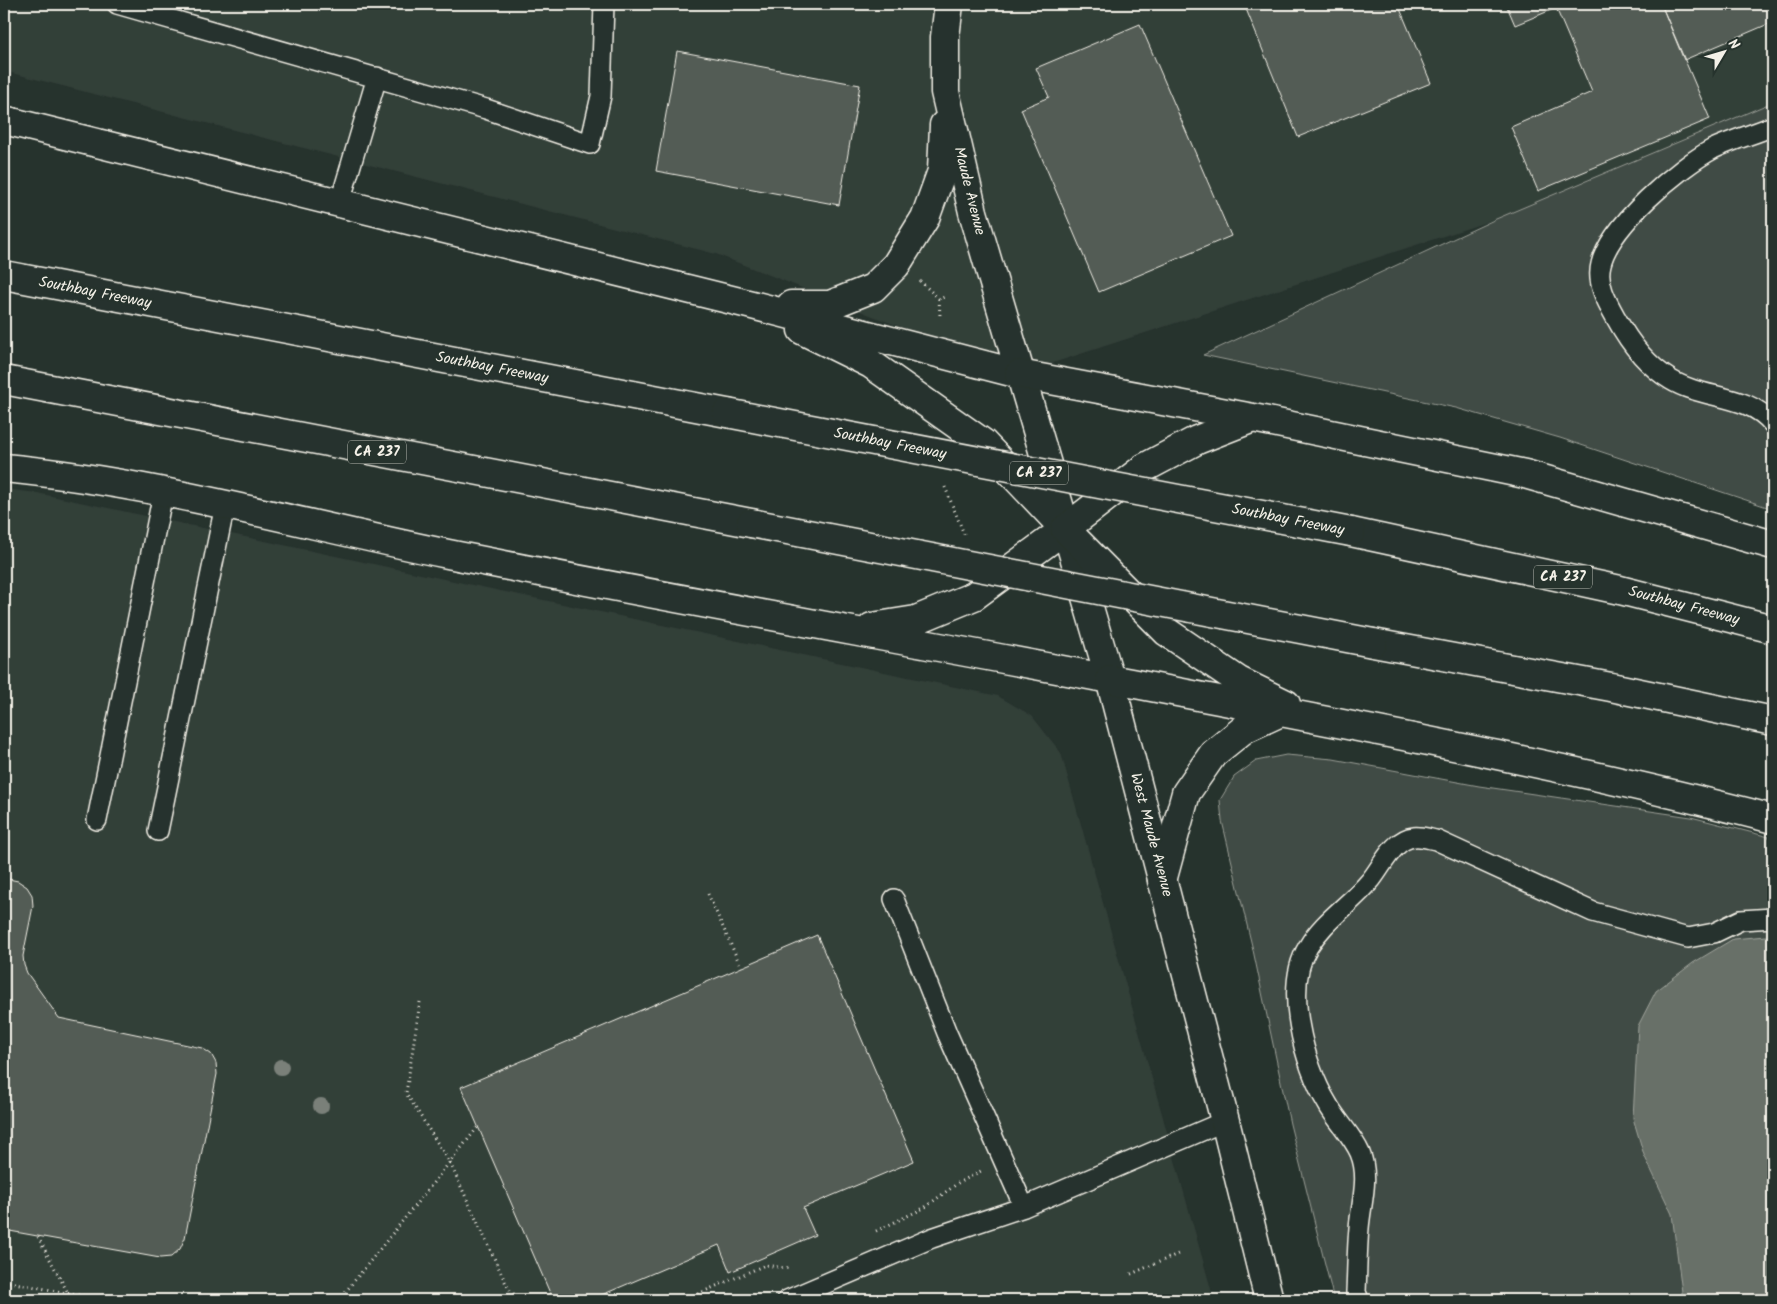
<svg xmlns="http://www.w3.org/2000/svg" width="1777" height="1304" viewBox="0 0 1777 1304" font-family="Kalam,sans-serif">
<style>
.built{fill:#333f39}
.green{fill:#414b45;stroke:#9a9e96}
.water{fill:#676f68;stroke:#9fa39b}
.building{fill:#525c55;stroke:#f4f1e8}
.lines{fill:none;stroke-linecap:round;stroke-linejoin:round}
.lane-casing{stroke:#f4f1e8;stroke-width:22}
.secondary-casing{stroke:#f4f1e8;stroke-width:31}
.highway-casing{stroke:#f4f1e8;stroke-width:31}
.path{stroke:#f4f1e8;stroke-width:3;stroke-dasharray:1 4;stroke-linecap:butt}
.lane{stroke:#26332d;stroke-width:19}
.secondary{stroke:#26332d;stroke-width:28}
.highway{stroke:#26332d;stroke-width:28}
.highway-bridge-casing{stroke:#f4f1e8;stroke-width:31;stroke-linecap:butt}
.highway-bridge{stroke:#26332d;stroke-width:28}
.tree{fill:#7a8079}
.labels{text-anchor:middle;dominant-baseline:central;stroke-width:4.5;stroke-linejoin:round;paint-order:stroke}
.shield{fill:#26332d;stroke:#b6b8b0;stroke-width:1}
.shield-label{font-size:14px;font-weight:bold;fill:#f4f1e8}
.street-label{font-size:15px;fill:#f4f1e8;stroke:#26332d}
</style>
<rect width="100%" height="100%" fill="#26332d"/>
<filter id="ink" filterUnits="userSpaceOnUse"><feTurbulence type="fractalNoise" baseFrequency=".02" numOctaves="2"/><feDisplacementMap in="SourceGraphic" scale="10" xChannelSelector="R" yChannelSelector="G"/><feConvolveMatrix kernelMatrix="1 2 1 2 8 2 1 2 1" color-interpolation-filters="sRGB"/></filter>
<g filter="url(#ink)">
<path class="built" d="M4,4H1773V102L1496,219L1019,374L716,254L4,71Z
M4,489L37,493L998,696L1032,716L1061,753L1214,1300H4Z"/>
<path class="green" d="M1773,102V509L1560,438L1456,408L1203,355L1496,219Z
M1286,755L1333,759L1479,786L1691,817L1773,838V1300H1334L1290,1124L1253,950L1222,821L1220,800L1234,777L1256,761Z"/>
<path class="water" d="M1765,936L1773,937V1300H1683L1672,1214L1644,1155L1633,1118L1638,1026L1656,991L1693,963L1733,939Z"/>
<path class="building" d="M1244,4H1398L1431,83L1298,137Z
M1506,4H1661L1710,119L1538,191L1511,127L1592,92L1556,8L1515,25Z
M1661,4H1773V22L1684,60Z
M1140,24L1231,236L1099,292L1021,109L1049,97L1036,68Z
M677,51L860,85L839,205L656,171Z
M4,878L18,881L27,887L32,895L33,906L23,956L24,965L27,973L59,1018L202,1048L211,1054L216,1063L217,1074L185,1238L180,1249L171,1257L160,1258L4,1230Z
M817,935L914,1161L803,1208L815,1235L730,1272L719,1245L590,1300H553L461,1087Z"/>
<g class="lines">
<defs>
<path id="lane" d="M117,4L486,109L590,144L601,96L604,4
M1773,126C1754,134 1732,140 1713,149C1679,167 1610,226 1601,264C1596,283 1607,302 1616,318C1629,342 1646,365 1671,380C1704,400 1748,393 1773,424
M340,202L377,77
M97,820L163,493
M158,831L225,505
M894,899L947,1033L1024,1207
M787,1300L932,1238L1024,1207L1225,1121
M1359,1300L1356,1292C1357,1271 1357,1249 1359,1228C1361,1203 1370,1177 1360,1153C1352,1135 1336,1120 1327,1103C1304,1065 1283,987 1308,947C1324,920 1350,905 1370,881C1382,867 1393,839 1414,837C1421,836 1430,839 1436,840L1593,912L1688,938L1714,933L1741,920L1773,918"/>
<path id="secondary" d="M949,4L945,37V92L973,212L1110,679L1225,1121L1269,1300
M4,120L752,305L1019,374
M791,305H830L873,288L896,265L925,218L942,171L944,125
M802,330L871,364L983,443L1061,525
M4,468C154,482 300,524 448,554C668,598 889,637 1110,679
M872,627L916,620L974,596L1065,529"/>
<path id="highway" d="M4,275L727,413
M1019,374L1253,418L1525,474L1773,545
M4,380L751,523
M1253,418L1197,440L1144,468L1065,529L1167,632L1239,681L1286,704
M1351,532L1620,590L1773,629
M1373,643L1611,687L1773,721
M1110,679C1331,722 1555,762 1773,819
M1162,881L1186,793L1213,754L1244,729L1281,712"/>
</defs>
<use href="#lane" class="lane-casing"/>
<use href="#secondary" class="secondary-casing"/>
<use href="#highway" class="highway-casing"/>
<path class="path" d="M920,281L939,299L947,296
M939,299L940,316
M945,487L964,534
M708,894L741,967
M420,1002L406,1093L450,1163L509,1290L521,1300
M876,1231L924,1208L958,1183L981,1171
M38,1237L68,1293L74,1300
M1131,1274L1178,1254
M4,1281L104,1300
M606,1293L609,1300
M339,1300L478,1127
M684,1300L765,1265L791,1269"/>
<use href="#lane" class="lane"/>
<use href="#secondary" class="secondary"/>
<use href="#highway" class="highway"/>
<defs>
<path id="highway-bridge" d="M727,413L1351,532
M751,523L1373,643"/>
</defs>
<use href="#highway-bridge" class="highway-bridge-casing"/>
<use href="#highway-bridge" class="highway-bridge"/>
</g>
<g class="tree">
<circle cx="281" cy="1067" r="8"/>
<circle cx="321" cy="1106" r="8"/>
</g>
</g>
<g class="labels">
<g class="shield">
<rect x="348" y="440.5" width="58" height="23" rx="4"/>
<rect x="1010" y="461.5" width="58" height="23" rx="4"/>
<rect x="1534" y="565.5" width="58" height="23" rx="4"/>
</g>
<g class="shield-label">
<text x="377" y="452">CA 237</text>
<text x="1039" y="473">CA 237</text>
<text x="1563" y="577">CA 237</text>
</g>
<g class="street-label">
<text transform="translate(969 191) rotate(76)">Maude Avenue</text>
<text transform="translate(95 293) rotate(11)">Southbay Freeway</text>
<text transform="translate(492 368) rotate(11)">Southbay Freeway</text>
<text transform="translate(890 444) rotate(11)">Southbay Freeway</text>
<text transform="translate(1288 520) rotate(11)">Southbay Freeway</text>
<text transform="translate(1684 606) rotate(15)">Southbay Freeway</text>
<text transform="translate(1151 835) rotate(75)">West Maude Avenue</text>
</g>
</g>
<rect width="1777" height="1304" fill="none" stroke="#26332d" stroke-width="20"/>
<rect x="10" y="10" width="1757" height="1284" fill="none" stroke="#f4f1e8" stroke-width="2" filter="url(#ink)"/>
<g transform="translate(1724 52) rotate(52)" stroke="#26332d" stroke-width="4" paint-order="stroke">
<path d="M0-4L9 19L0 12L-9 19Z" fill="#f4f1e8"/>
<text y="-8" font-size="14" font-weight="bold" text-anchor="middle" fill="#f4f1e8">N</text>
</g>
</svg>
